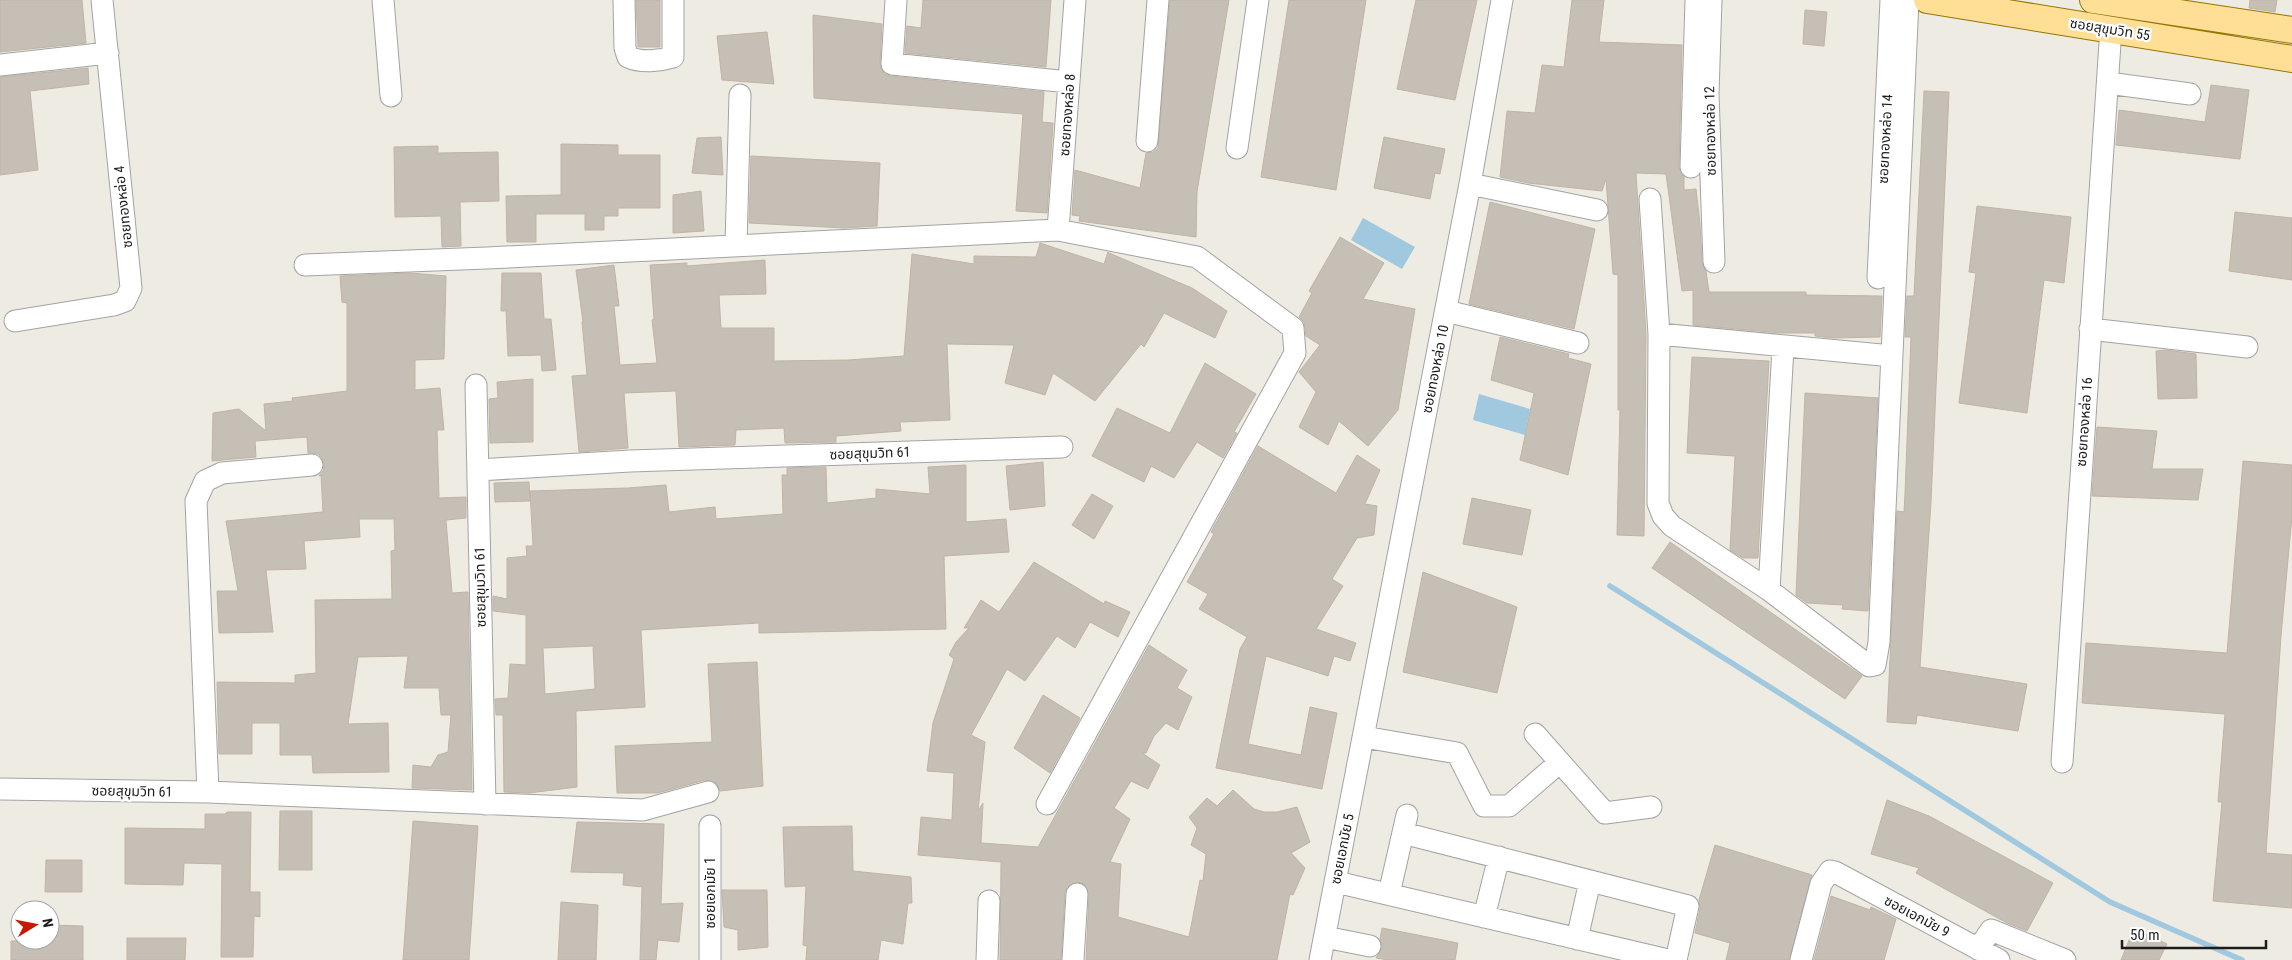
<svg xmlns="http://www.w3.org/2000/svg" width="2292" height="960" viewBox="0 0 2292 960" font-family="'Roboto Condensed','Noto Sans Thai',sans-serif">
<style>
.water{fill:#a0c8de}
.lines{fill:none;stroke-linecap:round;stroke-linejoin:round}
.stream{stroke:#a0c8de;stroke-width:5.5}
.building{fill:#c6bfb5;stroke:#c0b4a4;fill-rule:evenodd}
.minor-casing{stroke:#a3a3a3;stroke-width:23}
.major-casing{stroke:#957500;stroke-width:28}
.minor{stroke:#fff;stroke-width:21}
.major{stroke:#ffde96;stroke-width:26}
.labels{text-anchor:middle;dominant-baseline:central;stroke-width:4.5;stroke-linejoin:round;paint-order:stroke}
.street-label{font-size:14px;fill:#1c1c1c;stroke:#fff}
</style>
<rect width="100%" height="100%" fill="#eeece2"/>
<path class="water" d="M1363,218L1415,247L1402,269L1351,240Z
M1479,394L1530,409L1525,435L1473,420Z"/>
<g class="lines">
<path class="stream" d="M1610,586L2110,902L2242,960"/>
</g>
<path class="building" d="M0,0H82L86,43L0,52Z
M636,0H660V47H638Z
M923,0H1051L1046,67L905,53L907,26L921,28Z
M1170,0H1229L1197,192L1196,237L1079,221L1080,216L1072,215L1075,170L1140,188L1146,153L1153,152L1158,148Z
M1289,0H1366L1336,190L1261,177Z
M1416,0H1477L1455,100L1397,89Z
M1572,0H1604L1599,42L1682,45L1679,167L1684,177V190L1696,189L1700,224L1702,262L1706,271L1709,292H1806V295L1882,296L1880,337L1832,338L1815,336V333H1782L1693,325V290L1682,291L1666,174L1636,173L1646,334L1644,536L1617,535L1620,410H1618V275L1613,274L1606,179L1602,191L1528,183L1500,177L1507,111L1535,113L1542,65L1564,67Z
M2250,0H2277L2275,12L2249,8Z
M1805,10L1827,12L1824,46L1803,44Z
M813,15L882,24L880,64L884,74L890,76L1044,92L1042,122L1053,123L1047,213L1016,211L1023,114L814,98Z
M767,32L774,84L722,80L717,36Z
M88,68L89,84L30,91L38,170L0,175V77Z
M2211,85L2249,90L2240,159L2116,145L2119,110L2205,122Z
M1924,91L1949,92L1931,502L1920,667L2027,684L2018,731L1917,715L1916,724L1887,722L1897,511L1904,512L1905,494L1911,337H1905L1907,296H1914Z
M721,137L723,175L692,173L697,138Z
M1384,137L1445,149L1440,174L1435,173L1430,199L1374,188Z
M561,144L618,145V155H660V208H618V216H604V230H585V214H536V242H507L506,196L561,195Z
M438,146V153L498,152L499,201L460,202L461,246L442,247L441,216L395,217L394,147Z
M751,156L880,163L877,226L844,228L749,223Z
M701,191L704,231L673,233V195Z
M1490,202L1595,229L1574,329L1469,304Z
M1977,206L2071,217L2064,283L2044,280L2027,413L1959,403L1976,273L1969,272Z
M2235,212L2292,218V280L2229,271Z
M1340,237L1384,263L1363,299L1415,309L1398,410L1368,446L1339,421L1328,445L1299,427L1316,392L1299,372L1320,345L1306,336L1304,322L1299,317L1312,293L1309,291Z
M1040,243L1104,264L1108,252L1109,253L1192,288L1227,311L1215,338L1164,313L1144,347L1141,344L1095,401L1053,373L1045,395L1005,383L1014,345L947,344L950,420L900,422L901,431L836,436V442L785,443L784,428L736,430L735,445L679,447L676,391L624,393L628,448L579,452L572,376L587,375L582,322H583L576,270L614,265L619,306H614L620,365L657,363L652,320L654,319L650,265L687,263V266L765,260L766,294L719,295L721,328H774V361L848,360L904,356L912,254L974,264V256L1036,257Z
M410,273L446,276L444,359L415,360V390L440,388L444,430H437L439,498L466,497V518L446,520L452,593L468,592L472,790L412,788L413,765L431,767L438,755L448,752L451,715H441L439,688H404L408,656L358,657L348,724L388,723L389,772L313,773L312,755H280V723H252V754H219L217,682L295,683V675L316,673L315,600L392,599L391,551L395,550L394,519H359L360,537L304,541L306,569L266,570L273,632L219,633L217,591H238L226,521L323,512L321,475L319,476L323,471L324,464L322,458L318,454L308,453L307,437L255,441L256,457L212,461L213,413L239,409L266,431L264,404L293,401L292,398L347,391V303L342,302L340,276Z
M502,273H541L544,319H551L556,370L542,371L541,355L508,356L506,311H501Z
M1500,337L1569,354L1568,358L1591,364L1568,475L1520,460L1534,393L1491,380Z
M2166,350L2196,354L2197,398L2158,399L2156,351Z
M1692,357L1769,361L1758,558H1743L1730,550L1735,456L1687,453Z
M1205,363L1256,394L1234,432L1237,433L1223,458L1197,442L1174,478L1151,466L1144,482L1092,456L1117,408L1170,433Z
M533,379V442L490,443L489,399L498,398L497,382Z
M1805,393L1878,398L1868,611L1842,609L1843,605L1807,603L1796,595Z
M2097,427L2157,431L2152,469H2203L2198,500L2092,496Z
M1258,446L1336,493L1357,455L1380,470L1365,504L1377,506L1374,535L1357,538L1332,579L1343,586L1316,629L1356,643L1350,661L1334,656L1328,676L1266,656L1248,744L1301,755L1310,707L1337,713L1322,789L1216,768L1240,649L1247,637L1199,609L1208,594L1187,582L1214,534L1211,532Z
M2243,461L2292,465V516L2281,636L2266,853L2292,855V908L2213,901L2222,802H2218L2225,714L2082,703L2086,643L2227,653Z
M1043,462L1045,506L1010,510L1006,466Z
M966,465V522L1006,519L1009,552L944,556L946,629L759,633V623L641,630L645,707L576,711L577,787L529,793L504,792L503,715H496L495,699L508,698L510,664L526,665V615L493,611V596L507,599V558L527,556L526,546H533L530,491L628,488L666,485L669,512L715,507L716,519L783,514L782,475H787V468L826,467L827,503L876,498V489L930,494L928,467ZM593,646L595,689L545,694L543,648Z
M529,482L530,501L495,502L494,483Z
M1092,494L1113,506L1094,539L1072,525Z
M1472,498L1531,510L1522,555L1463,544Z
M1670,542L1862,676L1845,699L1652,568Z
M1034,562L1104,604L1105,601L1130,612L1118,637L1090,622L1075,648L1057,636L1025,681L1007,669L971,735L985,742L978,811L983,803L981,843L1038,847L1149,645L1187,670L1177,688L1192,697L1178,730L1166,723L1154,736L1146,753H1142L1160,765L1148,789L1131,781L1114,808L1130,819L1110,862L1121,864L1118,917L1189,937L1200,880L1203,881L1206,854L1191,845L1197,828L1189,817L1207,798L1217,806L1233,790L1254,809L1264,812H1277L1297,807L1310,842L1291,853L1305,868L1293,895L1290,894L1277,960H1086L1089,894L1084,884L1077,882L1067,887L1065,893L1061,960H1000L1001,862L918,855L921,817L952,820L954,773L927,771L933,723L954,659L949,655L956,642L969,628H964L981,600L999,612Z
M1423,572L1517,607L1497,693L1403,672Z
M757,662L763,786L720,791L716,783L705,780L658,793H617L615,746L712,742L708,664Z
M1043,695L1080,718L1050,773L1014,748Z
M1887,800L1929,816L2053,883L2027,931L2007,923L1916,873L1919,868L1871,854Z
M280,811H312V870H279Z
M227,812H251L250,892H260V917L254,916L253,957H221L222,864L184,863L183,885L125,884V828L205,829V814H225Z
M413,821L478,826L469,960H403Z
M577,822L664,824L661,904L683,903L679,942L658,940L656,960H640L642,887L623,885L624,873L571,872Z
M852,826L853,871L911,877L912,903H908L903,944L881,940L878,960H806L807,946L803,945L806,886L785,887L783,827Z
M1715,845L1812,875L1789,960H1726L1730,943L1695,933L1700,909L1699,900Z
M46,860H82V892H45Z
M722,890H767L768,947L738,950V930L724,927Z
M1831,896L1870,910L1871,907L1896,919L1884,960H1814Z
M561,902L598,905L596,960H558Z
M50,925L83,926V960H11V941L50,940Z
M1382,928L1458,943L1455,960H1388L1376,958L1382,948L1380,939Z
M2134,928L2167,944L2159,960H2121Z
M127,938H186L185,960H127Z"/>
<g class="lines">
<defs>
<path id="minor" d="M383,0L391,96
M624,0L625,48L628,57C641,63 660,61 673,57V0
M896,0L892,64L1069,82
M1711,0L1708,94L1714,262
M0,65L108,53
M2108,83L2190,94
M1147,141L1158,0
M1237,148L1258,0
M1691,167L1696,0
M1470,184L1597,210
M1650,199L1659,334L1658,503L1663,516L1672,526L1769,590L1869,666L1875,665L1879,642L1908,0
M1058,230L1075,0
M736,245L740,95
M305,265L487,258L1058,230L1197,257L1293,328L1295,353L1047,804
M1878,278L1891,0
M1446,311L1578,343
M15,321L114,305L125,301L131,288L102,0
M2090,329L2247,347
M1659,334L1892,356
M476,385L485,804
M478,470L630,461L1062,447
M1769,590L1783,348
M1535,734L1605,813L1651,807
M1364,737L1457,753L1484,806H1509L1560,762
M2062,762L2111,28
M0,789L208,792L643,810L708,792
M208,792L196,501L205,481L222,473L312,465
M710,826V960
M1403,833L1688,906L1676,960
M1336,882L1668,960
M1389,894L1407,815
M1484,917L1499,857
M1325,937L1370,946
M1577,939L1590,881
M1978,949L1991,930L2065,960
M987,960L989,901
M1073,960L1077,894
M1320,960L1470,184L1502,0
M1801,960L1821,884L1830,871L1835,872L1999,960"/>
<path id="major" d="M1927,0L2292,59
M2093,0L2292,30"/>
</defs>
<use href="#minor" class="minor-casing"/>
<use href="#major" class="major-casing"/>
<use href="#minor" class="minor"/>
<use href="#major" class="major"/>
</g>
<g class="labels">
<g class="street-label">
<text transform="translate(2110 29) rotate(9)">ซอยสุขุมวิท 55</text>
<text transform="translate(1067 115) rotate(-86)">ซอยทองหล่อ 8</text>
<text transform="translate(1710 131) rotate(-91)">ซอยทองหล่อ 12</text>
<text transform="translate(1885 139) rotate(-87)">ซอยทองหล่อ 14</text>
<text transform="translate(123 207) rotate(-96)">ซอยทองหล่อ 4</text>
<text transform="translate(1435 369) rotate(-79)">ซอยทองหล่อ 10</text>
<text transform="translate(2084 422) rotate(-86)">ซอยทองหล่อ 16</text>
<text transform="translate(870 453) rotate(-2)">ซอยสุขุมวิท 61</text>
<text transform="translate(480 587) rotate(-91)">ซอยสุขุมวิท 61</text>
<text transform="translate(132 791) rotate(1)">ซอยสุขุมวิท 61</text>
<text transform="translate(1342 849) rotate(-79)">ซอยเอกมัย 5</text>
<text transform="translate(710 893) rotate(-90)">ซอยเอกมัย 1</text>
<text transform="translate(1917 916) rotate(28)">ซอยเอกมัย 9</text>
</g>
</g>
<g transform="translate(35 925) rotate(80)"><circle r="24" fill="#ffffff" stroke="#a4a4a4"/>
<path d="M0-4L9 19L0 12L-9 19Z" fill="#c91800"/>
<text y="-8" font-size="14" font-weight="bold" text-anchor="middle" fill="#1c1c1c">N</text>
</g>
<path d="M2122 940v8h144v-8" fill="none" stroke="#1c1c1c" stroke-width="2.5"/>
<text x="2130" y="940" font-size="15" fill="#1c1c1c" stroke="#ffffff" stroke-width="4" paint-order="stroke">50 m</text>
</svg>
